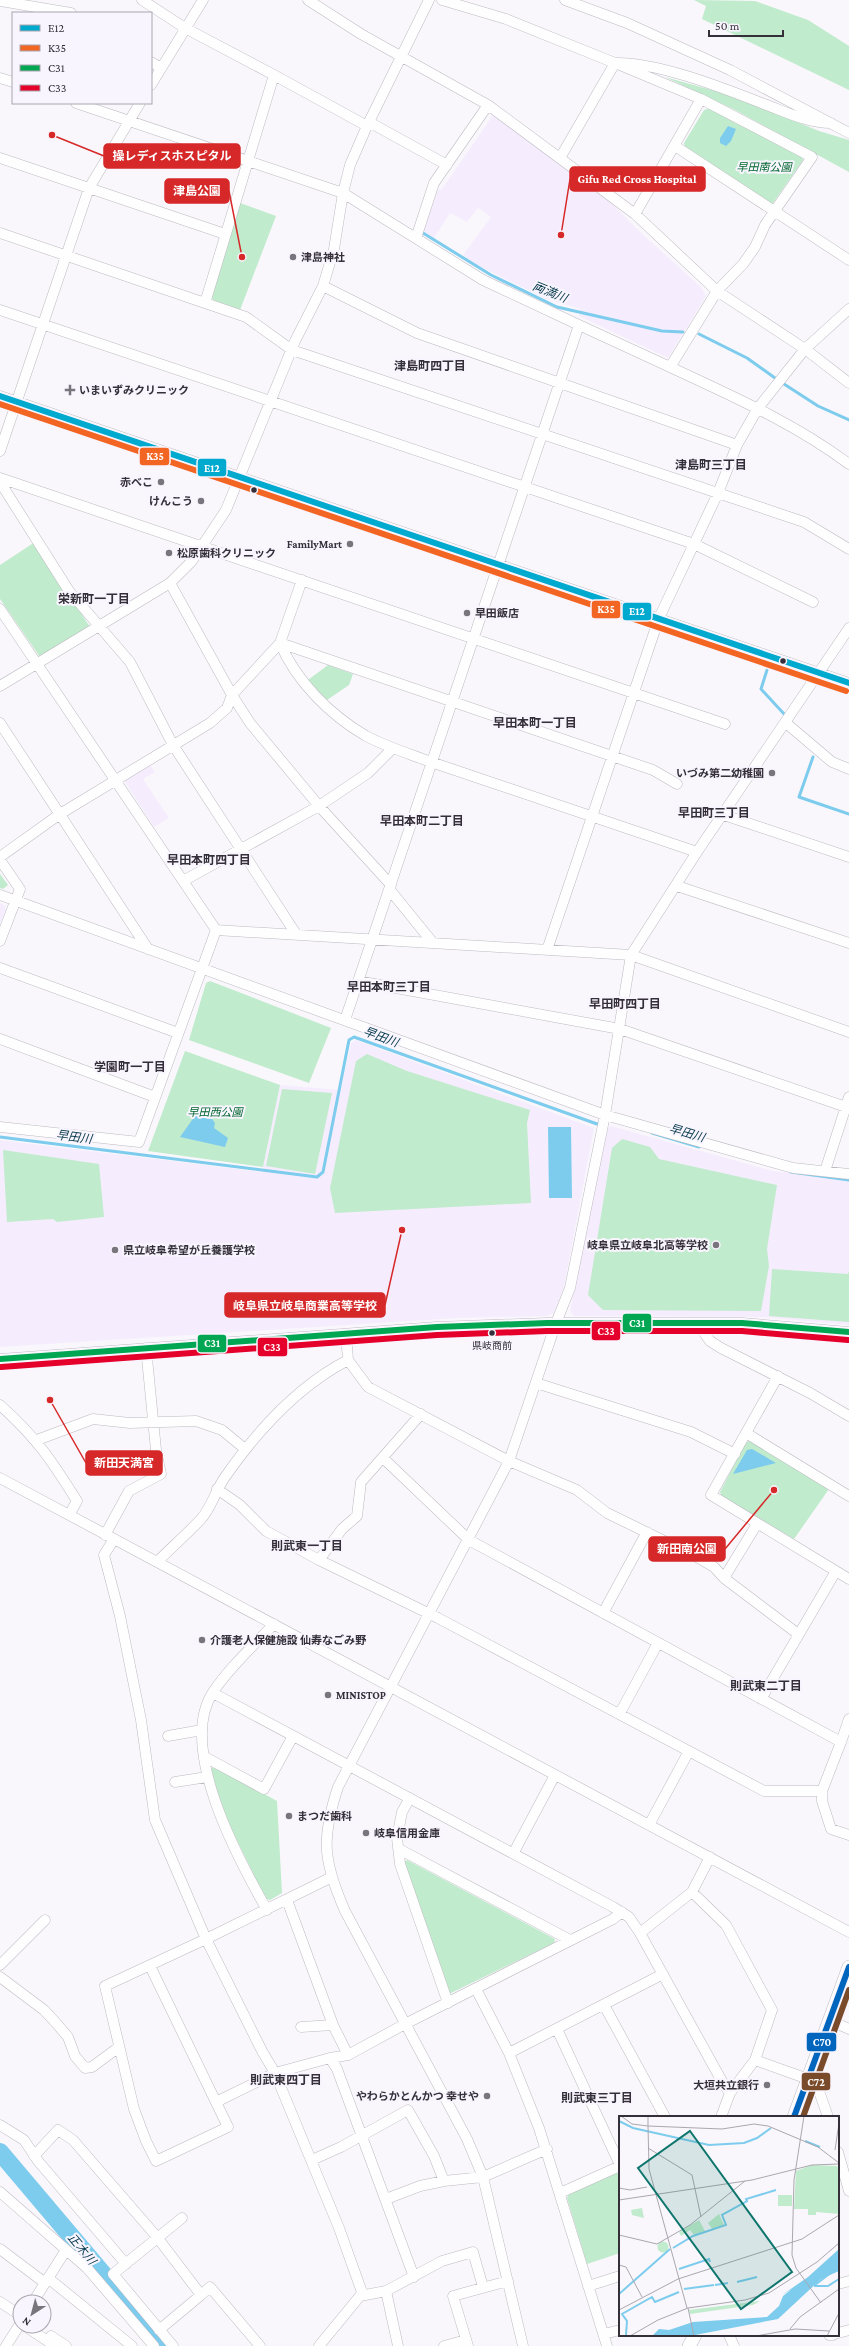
<svg xmlns="http://www.w3.org/2000/svg" width="849" height="2346" viewBox="0 0 849 2346" font-family="'Crimson Pro','Noto Sans JP',serif">
<style>
.built{fill:#f5edfd}
.green{fill:#c0ebcc}
.water{fill:#7dcced}
.lines{fill:none;stroke-linecap:round;stroke-linejoin:round}
.stream{stroke:#7dcced;stroke-width:3}
.river{stroke:#7dcced;stroke-width:18}
.minor-casing{stroke:#bdbac1;stroke-width:11}
.major-casing{stroke:#bdbac1;stroke-width:14}
.minor{stroke:#fefeff;stroke-width:10}
.major{stroke:#fefeff;stroke-width:13}
.bus-1-casing{stroke:#f9f5fe;stroke-width:9}
.bus-2-casing{stroke:#f9f5fe;stroke-width:9}
.bus-3-casing{stroke:#f9f5fe;stroke-width:9}
.bus-4-casing{stroke:#f9f5fe;stroke-width:9}
.bus-5-casing{stroke:#f9f5fe;stroke-width:9}
.bus-6-casing{stroke:#f9f5fe;stroke-width:9}
.bus-1{stroke:#00a9ce;stroke-width:6}
.bus-2{stroke:#f26522;stroke-width:6}
.bus-3{stroke:#00a651;stroke-width:6}
.bus-4{stroke:#e4002b;stroke-width:6}
.bus-5{stroke:#0065bd;stroke-width:6}
.bus-6{stroke:#7a4b2a;stroke-width:6}
.poi-dot{fill:#79757d;stroke:#f9f5fe;stroke-width:1.5}
.bus-dot{fill:#342f38;stroke:#f9f5fe;stroke-width:1.5}
.labels{text-anchor:middle;dominant-baseline:central;stroke-width:4;stroke-linejoin:round;paint-order:stroke}
.bus-label{font-size:10px;fill:#342f38;stroke:#f9f5fe}
.park-label{font-size:11px;font-style:italic;fill:#02672f;stroke:#f9f5fe}
.poi-label{font-size:11px;font-weight:bold;fill:#342f38;stroke:#f9f5fe;text-anchor:start}
.water-label{font-size:12px;font-style:italic;fill:#063a4d;stroke:#f9f5fe}
.neighbourhood-label{font-size:12px;font-weight:bold;fill:#342f38;stroke:#f9f5fe}
.inset-river{fill:none;stroke:#7dcced;stroke-width:2}
.inset-road{fill:none;stroke:#aaa7ae;stroke-width:1}
.view{fill:#0f766e;fill-opacity:0.15;stroke:#0f766e;stroke-width:2}
.inset-edge{fill:none;stroke:#342f38;stroke-width:2}
.leader{fill:none;stroke:#d62828;stroke-width:1.5}
.callout-dot{fill:#d62828;stroke:#f9f5fe;stroke-width:1.5}
.callout{fill:#d62828;stroke:#d62828;stroke-width:1.5}
.callout-label{font-size:12px;text-anchor:middle;font-weight:bold;fill:#fff}
.line-badge{stroke:#f9f5fe;stroke-width:1.5}
.badge-label{font-size:11px;text-anchor:middle;font-weight:bold;fill:#fff}
</style>
<rect width="100%" height="100%" fill="#f9f7fc"/>
<path class="built" d="M493,115L607,198L638,230L701,287L706,296L668,358L579,316L580,309L546,299L479,266L463,255L491,217L478,208L467,222L450,213L434,238L423,231L438,190L442,189Z
M147,760L155,772L143,779L169,818L154,827L122,777Z
M0,903L4,905L6,909L0,924Z
M356,1040L594,1128L564,1287L554,1313L547,1316L458,1318L0,1347V1140L262,1172L280,1085L341,1090L351,1043Z
M611,1126L773,1171L849,1180V1325L761,1317L574,1316L570,1311L606,1129Z"/>
<path class="green" d="M694,0L755,1L808,20L849,46V90L702,19L706,6Z
M665,77L733,96L819,131L849,140V172L735,110Z
M710,108L802,156L803,160L773,203L771,204L685,148L684,143L704,110Z
M240,203L276,216L240,310L213,300L211,297Z
M35,542L90,627L40,657L0,599V565Z
M328,665L353,674L349,685L327,700L308,680Z
M0,874L8,885L3,889L0,888Z
M210,981L331,1028L309,1083L189,1040L206,983Z
M185,1051L280,1085L263,1167L148,1151Z
M367,1054L407,1071L530,1110L527,1123L531,1203L335,1213L330,1188L356,1061Z
M282,1089L332,1093L315,1174L266,1166Z
M622,1139L650,1147L659,1159L777,1185L767,1249L769,1266L761,1311L603,1310L588,1295L612,1148Z
M3,1150L99,1164L104,1217L57,1222L53,1219L7,1222Z
M772,1269L848,1274L849,1271V1322L769,1316Z
M750,1441L829,1489L794,1539L722,1497L720,1492L746,1442Z
M214,1767L277,1801L282,1893L270,1900L265,1898L227,1820L210,1769Z
M407,1860L555,1939L554,1943L449,1994L404,1862Z
M616,2173L620,2175V2253L587,2264L567,2198L569,2193Z"/>
<path class="water" d="M728,126L736,129L731,141L726,146L720,143V138Z
M197,1113L204,1118L212,1119L215,1123L214,1128L228,1138L225,1147L180,1137Z
M548,1127H571L572,1198H549Z
M752,1449L776,1463L733,1474L747,1450Z"/>
<g class="lines">
<path class="stream" d="M423,233L491,275L557,307L662,331L683,332
M699,334L747,358L775,378
M784,384L818,406L849,420
M767,670L761,689L785,715
M813,757L799,797L849,814
M652,1133L699,1147
M0,1137L317,1177L323,1172L349,1040L354,1037L597,1124L601,1123
M791,1172L849,1180"/>
<path class="river" d="M0,2152L164,2346"/>
<defs>
<path id="minor" d="M142,0L185,28L274,75
M308,0L361,34L488,105L434,183L416,238
M442,0L506,19L615,63C658,62 723,88 764,104C786,112 807,123 831,123
M565,0L627,23L730,70L849,133
M0,1L71,13
M151,62L161,68
M0,78L13,82
M151,85L203,0
M76,103L343,193L350,165L367,126L429,0
M488,105L635,214L717,291L805,349L849,383
M369,122L447,165
M675,146L849,260
M0,158L225,234
M635,214L701,99
M0,233L246,317L292,350L804,522L849,549
M323,286L417,333L737,445
M205,303L274,75L367,126
M0,310L694,544L813,602
M670,367C732,396 794,423 849,464
M0,396L849,683
M0,451L89,188L140,103
M0,478L725,724
M0,482L69,591L130,662L173,745L296,934
M170,583L232,695L250,723L319,806L391,885
M0,609L216,930
M280,643C296,681 330,715 366,736C387,747 410,754 431,762L697,852
M280,643L653,770L677,784
M0,686L170,583L192,561L226,510L295,341L323,286L334,249L343,193L483,280L579,325
M0,723L148,949
M786,723L832,762L849,769
M724,815L849,857
M0,857L60,814L210,723L227,708L232,695L280,643L302,580
M0,860L20,889L0,941
M183,881L319,806L368,773L393,748
M677,886L849,943
M390,890L433,943
M0,895L605,1115L793,1168L849,1174
M216,930L631,955L849,1032
M547,950L659,618L718,493L737,445L758,408L805,349L849,309
M0,968L178,1033
M358,981L620,1029L849,1108
M345,1020L579,325L670,367L717,291L743,264L755,247L765,225L812,157L701,99L615,63L560,158
M0,1039L155,1097
M0,1127L139,1142L216,930
M825,1171L849,1097
M697,1323L710,1341L721,1348L810,1393L849,1416
M346,1334L348,1360L368,1387L509,1461L577,1490L607,1513L695,1556L714,1567L724,1578L798,1634
M0,1359L437,1327L547,1323H742L849,1332
M778,1376L711,1495L849,1579
M536,1383L691,1432L735,1454
M0,1405C36,1437 52,1461 77,1501L69,1515
M746,1433L849,1496
M37,1440L93,1419L130,1423L196,1421L222,1430L245,1449
M383,1458L469,1540L841,1742L822,1791V1801L831,1829L849,1835
M0,1478L849,1932
M217,1489L240,1505L266,1531L319,1560L438,1618L764,1791H822
M105,1535L129,1491L161,1474L156,1450L146,1348
M114,1539L104,1555L120,1616L141,1720L155,1820L206,1939L262,2051L275,2073L339,2228L363,2295
M319,1560L342,1529L357,1516L361,1482L421,1414
M157,1562C171,1548 187,1534 201,1519C211,1508 216,1490 225,1477C257,1431 298,1386 348,1360
M724,1578L757,1524
M603,1613L647,1532
M213,1693L613,1907L629,1917L640,1933L724,2085L730,2093
M761,1699L836,1571
M620,1713L658,1643
M168,1736L202,1730
M841,1742L849,1719
M205,1757L264,1789L293,1736
M175,1782L207,1777
M410,1798L402,1812L397,1838L400,1864L448,2003
M649,1825L689,1751
M399,1849L570,1940
M514,1852L555,1775
M692,1892L726,1925L772,2010L755,2060L730,2093L721,2117
M287,1900L333,2025L348,2055
M267,1910C238,1859 177,1747 213,1692C230,1667 253,1646 274,1624
M640,1933L692,1892L710,1857
M0,1965L45,1920
M150,1966L228,2127L156,2161L146,2141L134,2109L105,1986L206,1939L330,1878
M0,1977L44,2010L56,2023L68,2037L75,2056L85,2068L92,2067L119,2047
M476,1989L509,2053L539,2128L607,2346
M604,2005L665,2117
M829,2020L849,2029
M301,2027L333,2025
M557,2029L620,2165
M509,2053L663,1974
M330,2058L337,2069L414,2277
M755,2060L808,2079L819,2091L828,2117
M216,2102L275,2073L330,2058L348,2055L405,2024L613,1919L622,1912
M0,2125L24,2140L38,2161L126,2264
M838,2152L849,2191
M34,2156L58,2130L73,2140L157,2237L201,2295L210,2287L260,2346
M312,2160L341,2147L408,2110L434,2156L444,2181
M0,2192L87,2268L154,2346
M560,2193L620,2166
M386,2199L420,2186L444,2181L483,2177L547,2149
M0,2249L45,2283
M48,2278L132,2346
M838,2284L849,2281
M588,2286L620,2276
M386,2291L398,2346
M0,2302L20,2315
M33,2302L66,2250
M25,2326L55,2346
M159,2330L201,2295
M838,2333L849,2330
M604,2334L620,2330
M729,2335L734,2346
M829,2335H833
M51,2336L66,2346
M6,2346L20,2324
M173,2346L113,2274L182,2218
M319,2346L360,2296L386,2291L442,2261L473,2252L483,2287
M444,2346L466,2340
M468,2346L453,2296L508,2281
M523,2346L483,2177L467,2139L345,1911C323,1861 321,1839 338,1787L509,1461L556,1323L570,1288L605,1115L631,955L697,852L849,628"/>
<path id="major" d="M794,2117L849,1967
M689,2346L695,2335"/>
</defs>
<use href="#minor" class="minor-casing"/>
<use href="#major" class="major-casing"/>
<use href="#minor" class="minor"/>
<use href="#major" class="major"/>
<defs>
<path id="bus-1" d="M0,396L849,683"/>
<path id="bus-2" d="M0,404L846,691"/>
<path id="bus-3" d="M0,1359L437,1327L547,1323H742L849,1332"/>
<path id="bus-4" d="M1,1367L437,1335L547,1331H742L848,1340"/>
<path id="bus-5" d="M794,2117L849,1967"/>
<path id="bus-6" d="M803,2117L849,1990"/>
</defs>
<use href="#bus-1" class="bus-1-casing"/>
<use href="#bus-2" class="bus-2-casing"/>
<use href="#bus-3" class="bus-3-casing"/>
<use href="#bus-4" class="bus-4-casing"/>
<use href="#bus-5" class="bus-5-casing"/>
<use href="#bus-6" class="bus-6-casing"/>
<use href="#bus-1" class="bus-1"/>
<use href="#bus-2" class="bus-2"/>
<use href="#bus-3" class="bus-3"/>
<use href="#bus-4" class="bus-4"/>
<use href="#bus-5" class="bus-5"/>
<use href="#bus-6" class="bus-6"/>
</g>
<g class="poi-dot">
<circle cx="293" cy="257" r="4"/>
<path d="M68 384h4v4h4v4h-4v4h-4v-4h-4v-4h4z"/>
<circle cx="161" cy="482" r="4"/>
<circle cx="201" cy="501" r="4"/>
<circle cx="350" cy="544" r="4"/>
<circle cx="169" cy="553" r="4"/>
<circle cx="467" cy="613" r="4"/>
<circle cx="772" cy="773" r="4"/>
<circle cx="716" cy="1245" r="4"/>
<circle cx="115" cy="1250" r="4"/>
<circle cx="202" cy="1640" r="4"/>
<circle cx="328" cy="1695" r="4"/>
<circle cx="289" cy="1816" r="4"/>
<circle cx="366" cy="1833" r="4"/>
<circle cx="767" cy="2085" r="4"/>
<circle cx="487" cy="2096" r="4"/>
</g>
<g class="bus-dot">
<circle cx="254" cy="490" r="3.5"/>
<circle cx="783" cy="661" r="3.5"/>
<circle cx="492" cy="1333" r="3.5"/>
</g>
<g class="labels">
<g class="bus-label">
<text x="492" y="1345">県岐商前</text>
</g>
<g class="park-label">
<text x="764" y="167">早田南公園</text>
<text x="215" y="1112">早田西公園</text>
</g>
<g class="poi-label">
<text x="301" y="257">津島神社</text>
<text x="79" y="390">いまいずみクリニック</text>
<text x="153" y="482" text-anchor="end">赤べこ</text>
<text x="193" y="501" text-anchor="end">けんこう</text>
<text x="342" y="544" text-anchor="end">FamilyMart</text>
<text x="177" y="553">松原歯科クリニック</text>
<text x="475" y="613">早田飯店</text>
<text x="764" y="773" text-anchor="end">いづみ第二幼稚園</text>
<text x="708" y="1245" text-anchor="end">岐阜県立岐阜北高等学校</text>
<text x="123" y="1250">県立岐阜希望が丘養護学校</text>
<text x="210" y="1640">介護老人保健施設 仙寿なごみ野</text>
<text x="336" y="1695">MINISTOP</text>
<text x="297" y="1816">まつだ歯科</text>
<text x="374" y="1833">岐阜信用金庫</text>
<text x="759" y="2085" text-anchor="end">大垣共立銀行</text>
<text x="479" y="2096" text-anchor="end">やわらかとんかつ 幸せや</text>
</g>
<g class="water-label">
<text transform="translate(550 292) rotate(22)">両満川</text>
<text transform="translate(381 1037) rotate(20)">早田川</text>
<text transform="translate(687 1133) rotate(16)">早田川</text>
<text transform="translate(74 1137) rotate(7)">早田川</text>
<text transform="translate(82 2249) rotate(50)">正木川</text>
</g>
<g class="neighbourhood-label">
<text x="430" y="366">津島町四丁目</text>
<text x="711" y="465">津島町三丁目</text>
<text x="94" y="599">栄新町一丁目</text>
<text x="535" y="723">早田本町一丁目</text>
<text x="714" y="813">早田町三丁目</text>
<text x="422" y="821">早田本町二丁目</text>
<text x="209" y="860">早田本町四丁目</text>
<text x="389" y="987">早田本町三丁目</text>
<text x="625" y="1004">早田町四丁目</text>
<text x="130" y="1067">学園町一丁目</text>
<text x="307" y="1546">則武東一丁目</text>
<text x="766" y="1686">則武東二丁目</text>
<text x="286" y="2080">則武東四丁目</text>
<text x="597" y="2098">則武東三丁目</text>
</g>
</g>
<g transform="translate(619 2116)">
<rect width="220" height="220" fill="#f9f7fc"/>
<path d="M193,49L218,50L220,53V98L197,96V99H189V93H175L177,55ZM159,79H173V90H159ZM23,92L25,102L13,99L12,94ZM100,98L105,109L93,113L89,107ZM80,104L86,115L75,119L71,114L62,120L60,116ZM38.5 131a5.5 5.5 0 1 1 11 0a5.5 5.5 0 1 1-11 0ZM141,185L134,189L71,198L70,194Z" fill="#c0ebcc"/>
<path d="M220,133V155L202,163L159,203L71,220H33L40,213L50,214L74,206L148,201L160,190L164,180L173,173L163,179L189,161Z" fill="#7dcced"/>
<path class="inset-river" d="M0,5L14,12L90,29L125,27L138,22L152,12M186,25L201,31M54,132L74,120L107,109L103,99L128,85L127,83L157,74M60,153L90,143L91,146M118,166L138,161M96,169L109,167M196,169L213,156M195,170H209L220,163M65,173L95,169M0,178L51,133M7,219L8,205L3,198L33,181L36,186L60,176"/>
<path class="inset-road" d="M2,0L13,8L29,10M29,0V10L103,13L135,8L149,10L199,31L220,47M185,0L175,64L173,139L177,152L202,187M29,10L30,53L68,192M29,32L73,59L82,101M216,34L220,7M0,72L11,74L28,71M0,84L133,64L193,49L220,48M0,119L38,128L71,109L126,65M0,149L7,151L23,181M69,192L126,184L150,177L198,146L220,127M0,194L59,163L183,123L220,99M171,213L181,201L220,173M11,220L39,204L69,192L75,220M137,220L176,213L210,215M208,220L220,197"/>
<path class="view" d="M71,15L173,156L122,193L19,52Z"/>
<rect width="220" height="220" class="inset-edge"/>
</g>
<path class="leader" d="M52 135L104 156M561 235L570 179M242 257L229 191M402 1230L385 1305M50 1400L86 1463M774 1490L725 1549"/>
<g class="callout-dot">
<circle cx="52" cy="135" r="4"/>
<circle cx="561" cy="235" r="4"/>
<circle cx="242" cy="257" r="4"/>
<circle cx="402" cy="1230" r="4"/>
<circle cx="50" cy="1400" r="4"/>
<circle cx="774" cy="1490" r="4"/>
</g>
<g class="callout">
<rect x="104" y="144" width="136" height="24" rx="4"/>
<rect x="570" y="167" width="135" height="24" rx="4"/>
<rect x="165" y="179" width="64" height="24" rx="4"/>
<rect x="225" y="1293" width="160" height="24" rx="4"/>
<rect x="86" y="1451" width="76" height="24" rx="4"/>
<rect x="649" y="1537" width="76" height="24" rx="4"/>
</g>
<g class="callout-label">
<text x="172" y="160">操レディスホスピタル</text>
<text x="637" y="183">Gifu Red Cross Hospital</text>
<text x="197" y="195">津島公園</text>
<text x="305" y="1310">岐阜県立岐阜商業高等学校</text>
<text x="124" y="1467">新田天満宮</text>
<text x="687" y="1553">新田南公園</text>
</g>
<g class="line-badge">
<rect x="139" y="447" width="31" height="19" rx="4" fill="#f26522"/>
<rect x="197" y="458" width="30" height="19" rx="4" fill="#00a9ce"/>
<rect x="591" y="600" width="30" height="19" rx="4" fill="#f26522"/>
<rect x="622" y="602" width="30" height="19" rx="4" fill="#00a9ce"/>
<rect x="622" y="1313" width="30" height="20" rx="4" fill="#00a651"/>
<rect x="591" y="1321" width="30" height="20" rx="4" fill="#e4002b"/>
<rect x="197" y="1334" width="30" height="19" rx="4" fill="#00a651"/>
<rect x="257" y="1337" width="31" height="20" rx="4" fill="#e4002b"/>
<rect x="806" y="2032" width="31" height="20" rx="4" fill="#0065bd"/>
<rect x="801" y="2072" width="30" height="19" rx="4" fill="#7a4b2a"/>
</g>
<g class="badge-label">
<text x="155" y="460">K35</text>
<text x="212" y="472">E12</text>
<text x="606" y="613">K35</text>
<text x="637" y="615">E12</text>
<text x="637" y="1327">C31</text>
<text x="606" y="1335">C33</text>
<text x="212" y="1347">C31</text>
<text x="272" y="1351">C33</text>
<text x="822" y="2046">C70</text>
<text x="816" y="2086">C72</text>
</g>
<rect x="12" y="12" width="140" height="92" fill="#f9f5fe" stroke="#aaa6af"/>
<rect x="20" y="25" width="20" height="6" fill="#00a9ce" stroke="#aaa6af"/>
<text x="48" y="32" font-size="12" fill="#342f38">E12</text>
<rect x="20" y="45" width="20" height="6" fill="#f26522" stroke="#aaa6af"/>
<text x="48" y="52" font-size="12" fill="#342f38">K35</text>
<rect x="20" y="65" width="20" height="6" fill="#00a651" stroke="#aaa6af"/>
<text x="48" y="72" font-size="12" fill="#342f38">C31</text>
<rect x="20" y="85" width="20" height="6" fill="#e4002b" stroke="#aaa6af"/>
<text x="48" y="92" font-size="12" fill="#342f38">C33</text>
<g transform="translate(32 2314) rotate(216)"><circle r="19" fill="#f9f5fe" stroke="#aaa6af"/>
<path d="M0-3L7 15L0 10L-7 15Z" fill="#79757d"/>
<text y="-6" font-size="11" font-weight="bold" text-anchor="middle" fill="#342f38">N</text>
</g>
<path d="M709 30v6h74v-6" fill="none" stroke="#342f38" stroke-width="2"/>
<text x="715" y="30" font-size="12" fill="#342f38" stroke="#f9f5fe" stroke-width="3" paint-order="stroke">50 m</text>
</svg>
